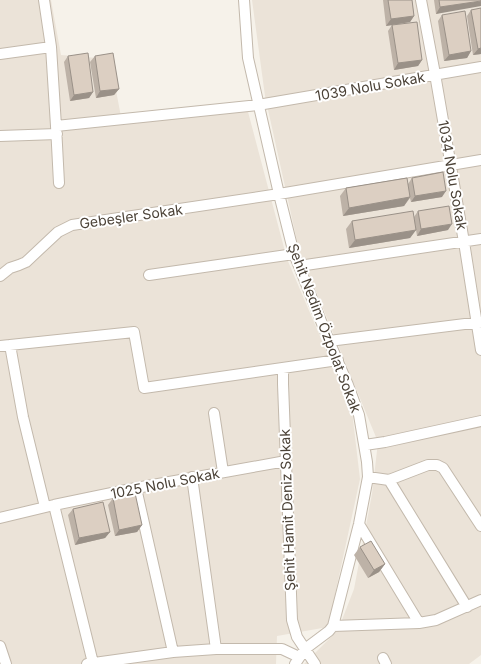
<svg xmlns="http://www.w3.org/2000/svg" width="481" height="664" viewBox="0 0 481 664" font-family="Inter,sans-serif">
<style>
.residential{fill:#ebe3d8}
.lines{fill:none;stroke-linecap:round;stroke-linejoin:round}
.minor-casing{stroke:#c3b9ac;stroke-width:12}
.minor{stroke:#fff;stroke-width:10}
.wall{fill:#bdb2a7}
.shaded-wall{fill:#9a9188}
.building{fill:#dccfc2;stroke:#9a9188}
.labels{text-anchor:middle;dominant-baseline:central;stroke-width:4;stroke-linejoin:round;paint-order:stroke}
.street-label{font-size:14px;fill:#4b4237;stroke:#fff}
</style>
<rect width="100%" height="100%" fill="#f6f2ea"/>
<path class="residential" d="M0,0H51L61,55L110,59L122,122L247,108L287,259L352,411L360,479L328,627L277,636L276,664H0Z
M252,0H481V655L469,664H304L338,630L354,589L372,494L378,442L299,250L265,96Z"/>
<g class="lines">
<defs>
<path id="minor" d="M44,0L51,47L56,126L59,183
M244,0L248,58L279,194L294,254L299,266L329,341L348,385L359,415L367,462L368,477L359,524L333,626L329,631L305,649L295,664
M421,0L435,74L464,242L481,350
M0,54L51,47
M56,126L258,105L481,67
M0,136L57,134
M299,266L481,239
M149,275L294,254
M0,276L10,268L19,265L26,262L58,232L72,225L279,194L481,160
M329,341L481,322
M10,345L23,417L45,507
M0,346L134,332L144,388L338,360
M283,368V384L292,620L297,637L315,664
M214,413L223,472
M365,445L385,442L481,421
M192,477L216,649
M368,477L389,480L428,465H437L443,468L481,526
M389,480L467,607
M136,488L173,652
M54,505L93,663
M0,518L54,505L136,488L286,461
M359,524L419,623
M333,626L419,623L436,620L481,600
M0,646L6,664
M383,658L386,664
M87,664L173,652L216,649H282L299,657"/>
</defs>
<use href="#minor" class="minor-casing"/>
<use href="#minor" class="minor"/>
</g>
<path class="wall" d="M383,0H412L414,16L410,22L386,26Z
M434,0H481L436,14Z
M481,8V54L473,55L467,16L471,10Z
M442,15L471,51L467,58L444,61L438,21Z
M392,25L422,60L418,66L394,70L388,31Z
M68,56L93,92L89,98L70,101L64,62Z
M95,56L119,89L114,95L96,98L90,62Z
M412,178L442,197L411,202L410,198L404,206L343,216L340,196L346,188L408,184Z
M418,211L448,230L417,236L416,230L410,238L349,248L346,229L352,221L414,217Z
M113,498L142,525L137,532L115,536L108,505Z
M73,509L110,532L105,538L75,545L68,515Z
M360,547L385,564L379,572L368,578L354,555Z"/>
<path class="shaded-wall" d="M481,1V6L436,14L440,7Z
M414,16L410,22L386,26L391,19Z
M481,48V54L473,55L478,49Z
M471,51L467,58L444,61L449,55Z
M422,60L418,66L394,70L398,63Z
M119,89L114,95L96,98L100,91Z
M93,92L89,98L70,101L74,95Z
M446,191L442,197L411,202L415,196Z
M410,197L404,206L343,216L349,208Z
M452,224L448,230L417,236L421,229Z
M416,230L410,238L349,248L355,240Z
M142,525L137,532L115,536L119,530Z
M110,532L105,538L75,545L79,538Z
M385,564L379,572L368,578L374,570Z"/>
<path class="building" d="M388,0H412L414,16L391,19Z
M439,0H481V1L440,7Z
M481,8V48L478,49L471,10Z
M465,11L471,51L449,55L442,15Z
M417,22L422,60L398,63L392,25Z
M88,53L93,92L74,95L68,56Z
M113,53L119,89L100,91L95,56Z
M443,172L446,191L415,196L412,178Z
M407,178L410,197L349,208L346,188Z
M449,206L452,224L421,229L418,211Z
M413,211L416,230L355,240L352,221Z
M135,493L142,525L119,530L113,498Z
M103,502L110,532L79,538L73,509Z
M371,541L385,564L374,570L360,547Z"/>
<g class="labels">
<g class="street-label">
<text transform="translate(370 86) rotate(-10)">1039 Nolu Sokak</text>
<text transform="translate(453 175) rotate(80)">1034 Nolu Sokak</text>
<text transform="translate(131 216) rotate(-8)">Gebeşler Sokak</text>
<text transform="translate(325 328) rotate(69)">Şehit Nedim Özpolat Sokak</text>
<text transform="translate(165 483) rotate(-11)">1025 Nolu Sokak</text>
<text transform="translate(287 510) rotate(-92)">Şehit Hamit Deniz Sokak</text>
</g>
</g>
</svg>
